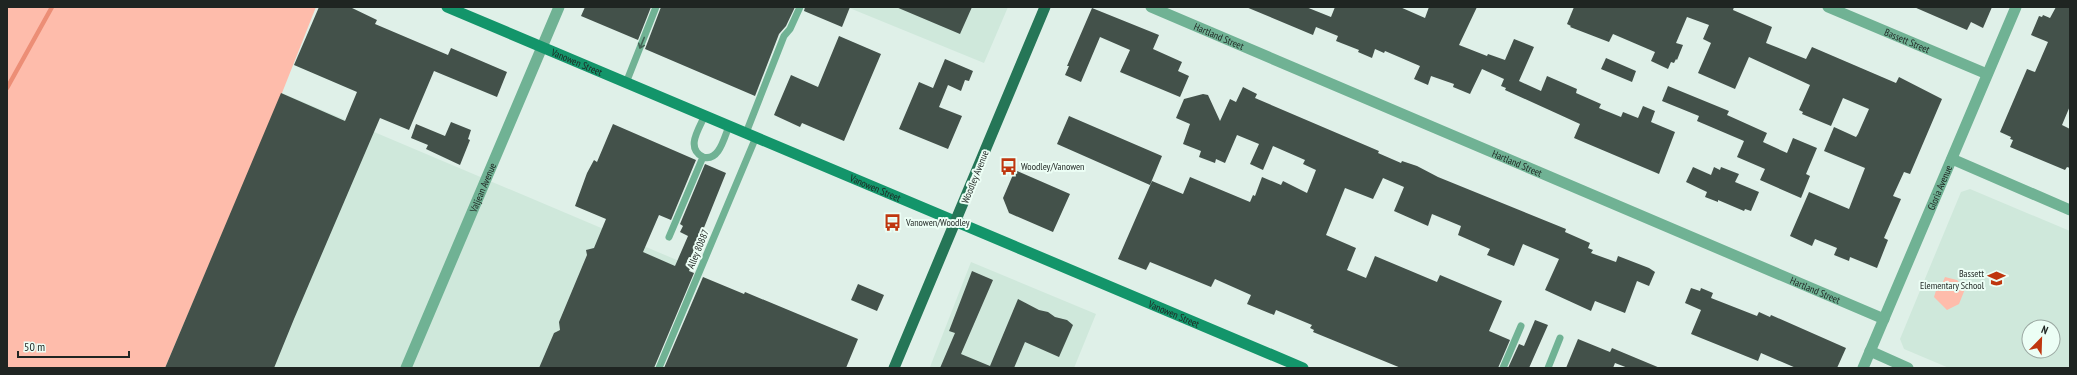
<svg xmlns="http://www.w3.org/2000/svg" width="2077" height="375" viewBox="0 0 2077 375" font-family="'PT Sans Narrow',sans-serif">
<style>
.built{fill:#cfe8db;fill-rule:evenodd}
.green{fill:#febcab}
.lines{fill:none;stroke-linecap:round;stroke-linejoin:round}
.stream{stroke:#ec8e76;stroke-width:4.5}
.building{fill:#43514a}
.service{stroke:#70b294;stroke-width:7}
.minor{stroke:#70b294;stroke-width:11}
.tertiary{stroke:#70b294;stroke-width:11}
.secondary{stroke:#13956a;stroke-width:11}
.primary{stroke:#257657;stroke-width:11}
.oneway{stroke:#436455}
.labels{text-anchor:middle;dominant-baseline:central;stroke-width:4;stroke-linejoin:round;paint-order:stroke}
.street-label{font-size:10px;fill:#1f2522;stroke:#ecfef5}
.poi-label{font-size:10px;fill:#1f2522;stroke:#ecfef5;text-anchor:start}
</style>
<rect width="100%" height="100%" fill="#dff0e8"/>
<path class="built" d="M847,7H1008L984,63Z
M282,93L691,266L648,368H165Z
M1970,189L2070,231V368H1949L1904,349L1900,339L1961,192ZM2029,327H2053V351H2029Z
M971,262L1096,314L1074,368L930,367Z"/>
<path class="green" d="M7,7H316L282,93L165,368H7Z
M1945,277L1957,280L1965,289L1959,304L1947,310L1934,297L1938,284H1942Z"/>
<g class="lines">
<path class="stream" d="M7,88L52,7"/>
</g>
<path class="building" d="M319,7H350L377,20L375,24L448,55L451,48L507,72L497,97L434,71L409,130L380,118L294,319L274,368H165L281,93L345,121L357,92L294,65Z
M585,7H651L638,40L581,16Z
M661,7H795L786,26L779,34L755,96L645,49Z
M805,7H850L842,27L804,11Z
M896,7H972L960,34Z
M1246,7H1306L1331,17L1335,7H1400L1425,18L1429,7H1477L1459,45L1487,56L1488,54L1505,60L1514,39L1534,47L1519,81L1541,91L1547,76L1577,89L1576,93L1601,104L1599,108L1621,117L1623,112L1638,118L1643,106L1655,111L1651,122L1675,132L1659,174L1574,138L1580,124L1505,90L1506,88L1501,86L1504,79L1482,69L1470,94L1453,87L1454,84L1431,76L1428,85L1414,79L1420,66L1385,51L1384,53L1375,49L1372,58L1358,52L1359,50L1336,41L1338,36L1316,27L1313,35Z
M1574,7H1734L1733,10L1772,27L1766,43L1806,59L1812,47L1896,83L1899,77L1942,99L1910,174L1904,172L1893,196L1901,199L1884,238L1888,240L1877,268L1850,257L1849,261L1834,255L1837,248L1815,239L1812,246L1790,236L1809,192L1849,209L1865,168L1824,151L1834,127L1856,137L1858,134L1869,109L1843,98L1831,126L1802,114L1803,112L1799,110L1810,85L1749,57L1735,89L1698,73L1711,43L1703,39L1709,25L1687,17L1676,43L1683,45L1677,60L1676,59L1674,63L1671,62L1668,69L1651,61L1655,52L1613,34L1609,42L1570,27L1571,26L1567,24Z
M1914,7H1992L1983,28L1971,22L1967,30Z
M2056,7H2070V106L2062,125L2070,129V168L2067,167L2065,170L2010,147L2013,140L2010,139L2011,137L2000,132L2027,69L2035,72L2048,42L2031,35L2039,16L2042,17L2043,15L2050,18Z
M1092,8L1159,35L1153,49L1182,62L1178,71L1189,76L1180,97L1120,72L1130,50L1100,37L1081,82L1065,75L1069,66H1067Z
M839,36L881,54L844,141L802,123L800,127L774,115L791,75L818,87Z
M1606,58L1636,71L1632,82L1601,69Z
M945,59L973,71L969,81L965,80L961,91L948,85L939,107L962,116L948,149L899,129L919,82L933,88Z
M1668,86L1729,111L1727,115L1767,133L1763,142L1787,153L1793,138L1817,148L1806,174L1810,176L1801,198L1760,180L1765,169L1737,157L1744,141L1697,121L1699,116L1662,101Z
M1243,87L1257,94L1255,98L1379,151L1378,153L1401,163L1402,161L1417,166L1438,177L1566,229L1565,232L1590,243L1588,248L1593,250L1591,253L1616,262L1618,256L1649,268L1655,272L1649,286L1637,281L1625,313L1595,301L1591,311L1545,290L1559,259L1523,244L1514,266L1487,255L1490,249L1458,235L1461,226L1432,214L1428,226L1394,211L1404,187L1383,178L1373,199L1345,188L1326,235L1356,248L1347,270L1366,278L1375,256L1437,282L1440,275L1502,301L1489,331L1510,340L1498,368H1401L1313,332L1314,330L1310,328L1312,325L1276,310L1274,315L1247,304L1251,295L1215,279L1211,287L1150,262L1146,270L1118,259L1152,181L1183,194L1190,177L1250,202L1253,195L1255,196L1262,177L1281,185L1283,181L1307,193L1316,170L1303,164L1305,160L1273,146L1263,170L1250,164L1259,144L1237,135L1225,163L1216,159L1215,163L1199,157L1201,151L1183,144L1190,124L1176,118L1184,99L1203,94L1208,95L1220,121L1230,99L1236,102Z
M1069,116L1162,156L1150,185L1057,144Z
M451,122L471,130L468,139L470,140L460,165L426,149L428,145L411,138L416,124L445,136Z
M613,124L696,160L671,220L659,215L643,252L675,266L688,236L680,232L683,226L680,224L705,164L726,173L697,245L700,246L689,271L694,273L654,368H539L554,333L560,330L559,322L587,255L586,250L594,248L606,219L575,206L587,173L594,160L597,162Z
M1693,167L1711,175L1714,167L1720,170L1721,167L1739,174L1735,182L1759,192L1751,211L1745,209L1744,211L1718,200V202L1705,197L1707,192L1686,182Z
M1015,170L1070,194L1053,232L1009,213L1003,198Z
M972,271L993,280L961,354L990,366L1018,299L1039,310L1048,312L1055,317L1067,320L1073,325L1059,357L1025,342L1014,368H940L955,333L949,331Z
M703,277L744,294L745,292L858,339L846,368H664Z
M858,284L884,295L877,311L851,300Z
M1691,288L1700,291L1701,288L1713,293L1711,298L1757,316L1759,312L1770,317L1771,315L1846,348L1837,368H1796L1761,353L1758,361L1691,334L1701,310L1685,303Z
M1535,320L1548,325L1529,368H1508L1519,344L1524,346Z
M1578,339L1610,352L1612,348L1660,368H1628L1615,363L1613,368H1566Z"/>
<g class="lines">
<path class="service" d="M626,83L656,7
M746,133L784,36L790,29L800,7
M703,157C685,148 699,129 705,115
M669,237L703,157C719,162 724,138 729,126
M659,368L756,137
M1503,368L1521,326
M1548,368L1560,338"/>
<g class="minor">
<path id="s1" d="M1151,7L1884,319"/>
<path id="s2" d="M1828,7L1987,74"/>
<path d="M1952,159L2070,210"/>
<path d="M1870,351L1908,368"/>
<path id="s3" d="M406,368L559,7"/>
</g>
<path class="tertiary" id="s4" d="M1863,368L2016,7"/>
<path class="secondary" id="s5" d="M447,7L1303,368"/>
<path class="primary" d="M894,368L1045,7"/>
</g>
<defs><path id="oneway-shaft" d="M-6 0H5M1.5-3L5.5 0L1.5 3" fill="none" stroke-width="1.6" stroke-linecap="round" stroke-linejoin="round"/></defs>
<use class="oneway" href="#oneway-shaft" transform="translate(642 43) rotate(112)"/>
<defs>
<symbol id="bus-bare" viewBox="-9 -9 18 18"><path d="M-5-6H5V4H4V6H2V4H-2V6H-4V4H-5ZM-3.5-4V0h7V-4ZM-3.5 1.2v1.5H-2V1.2ZM2 1.2v1.5H3.5V1.2Z" fill="#bf360e" stroke="#ecfef5" stroke-width="2.5" paint-order="stroke"/></symbol>
<symbol id="school-bare" viewBox="-9 -9 18 18"><path d="M0-5L7-2L0 1L-7-2ZM-4 1L0 2.5L4 1V4Q0 6-4 4Z" fill="#bf360e" stroke="#ecfef5" stroke-width="2.5" paint-order="stroke"/></symbol>
</defs>
<g fill-rule="evenodd">
<use href="#bus-bare" x="996" y="154" width="25" height="25"/>
<use href="#bus-bare" x="880" y="210" width="25" height="25"/>
<use href="#school-bare" x="1984" y="266" width="25" height="25"/>
</g>
<g class="labels">
<g class="street-label">
<text stroke="none"><textPath href="#s1" startOffset="74">Hartland Street</textPath></text>
<text stroke="none"><textPath href="#s2" startOffset="86">Bassett Street</textPath></text>
<text stroke="none"><textPath href="#s5" startOffset="141">Vanowen Street</textPath></text>
<text stroke="none"><textPath href="#s1" startOffset="398">Hartland Street</textPath></text>
<text transform="translate(975 177) rotate(-68)">Woodley Avenue</text>
<text stroke="none"><textPath href="#s3" startOffset="196">Valjean Avenue</textPath></text>
<text stroke="none"><textPath href="#s5" startOffset="465">Vanowen Street</textPath></text>
<text stroke="none"><textPath href="#s4" startOffset="196">Gloria Avenue</textPath></text>
<text transform="translate(698 249) rotate(-67)">Alley 80887</text>
<text stroke="none"><textPath href="#s1" startOffset="722">Hartland Street</textPath></text>
<text stroke="none"><textPath href="#s5" startOffset="789">Vanowen Street</textPath></text>
</g>
<g class="poi-label">
<text x="1021" y="166">Woodley/Vanowen</text>
<text x="906" y="222">Vanowen/Woodley</text>
<text x="1984" y="273" text-anchor="end">Bassett<tspan x="1984" dy="12">Elementary School</tspan></text>
</g>
</g>
<rect width="2077" height="375" fill="none" stroke="#1f2522" stroke-width="16"/>
<g transform="translate(2041 339) rotate(23)"><circle r="19" fill="#ecfef5" stroke="#9aa7a1"/>
<path d="M0-3L7 15L0 10L-7 15Z" fill="#bf360e"/>
<text y="-6" font-size="11" font-weight="bold" text-anchor="middle" fill="#1f2522">N</text>
</g>
<path d="M18 351v6h111v-6" fill="none" stroke="#1f2522" stroke-width="2"/>
<text x="24" y="351" font-size="12" fill="#1f2522" stroke="#ecfef5" stroke-width="3" paint-order="stroke">50 m</text>
</svg>
